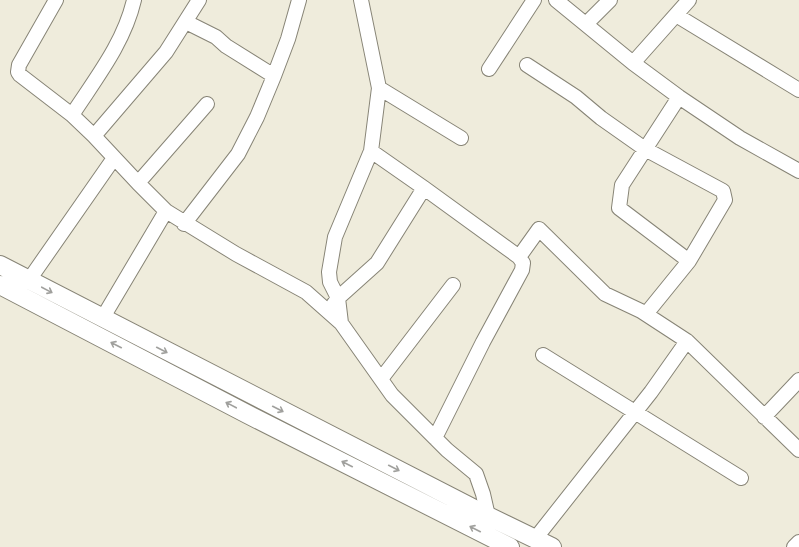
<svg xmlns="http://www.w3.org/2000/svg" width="799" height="547" viewBox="0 0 799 547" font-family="Signika,sans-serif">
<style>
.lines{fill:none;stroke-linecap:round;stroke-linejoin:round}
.minor-casing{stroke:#878476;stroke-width:16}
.major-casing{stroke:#878476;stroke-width:20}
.minor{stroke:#fff;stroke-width:14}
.major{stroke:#fff;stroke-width:18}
.oneway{stroke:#a0a09d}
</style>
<rect width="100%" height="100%" fill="#efecdc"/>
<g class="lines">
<defs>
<path id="minor" d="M56,0L19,65L18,72L20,75L72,115L94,136L138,183L166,211L236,254L306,292L341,323
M361,0L379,88
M556,0L633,63L679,97L740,138L799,171
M676,15L799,90
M186,22L216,37L226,46L274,76
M586,24L610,0
M633,63L689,0
M527,65L576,97L601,118L645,149L723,191L725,200L689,261L646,314
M489,69L534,0
M679,97L622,185L619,208L689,261
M72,115C96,78 124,43 134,0
M94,136L166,52L199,0
M461,138L379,88L371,151L335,237L329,272L330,282L338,298L341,323L392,395L447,450L476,474L483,494L488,516
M371,151L424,188L519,257L523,263L522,270L483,342L435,438
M138,183L207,104
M184,224L238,154L257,117L274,76L288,39L299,0
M519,257L539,229L605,294L641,311L687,341
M29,280L114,158
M333,305L338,298L377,263L424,188
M102,319L166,211
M543,355L741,478
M381,379L453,285
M764,417L799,380
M535,539L651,392L687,341L799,450
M794,547L799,542"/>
<path id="major" d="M0,265L488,516L552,547
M0,285L247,414L510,547"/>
</defs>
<use href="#minor" class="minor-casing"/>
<use href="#major" class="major-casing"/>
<use href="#minor" class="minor"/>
<use href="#major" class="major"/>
</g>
<defs><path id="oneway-shaft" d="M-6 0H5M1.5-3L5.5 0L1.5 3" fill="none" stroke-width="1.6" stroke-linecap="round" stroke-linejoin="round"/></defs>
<g class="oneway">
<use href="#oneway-shaft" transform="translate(47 290) rotate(28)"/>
<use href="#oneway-shaft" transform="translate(116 345) rotate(-153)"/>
<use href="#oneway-shaft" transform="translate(162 350) rotate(27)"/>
<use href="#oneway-shaft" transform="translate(231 405) rotate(-152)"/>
<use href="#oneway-shaft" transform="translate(278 409) rotate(27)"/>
<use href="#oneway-shaft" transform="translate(347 464) rotate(-153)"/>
<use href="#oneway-shaft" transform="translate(394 468) rotate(27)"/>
<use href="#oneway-shaft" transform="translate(475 529) rotate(-153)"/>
</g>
</svg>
